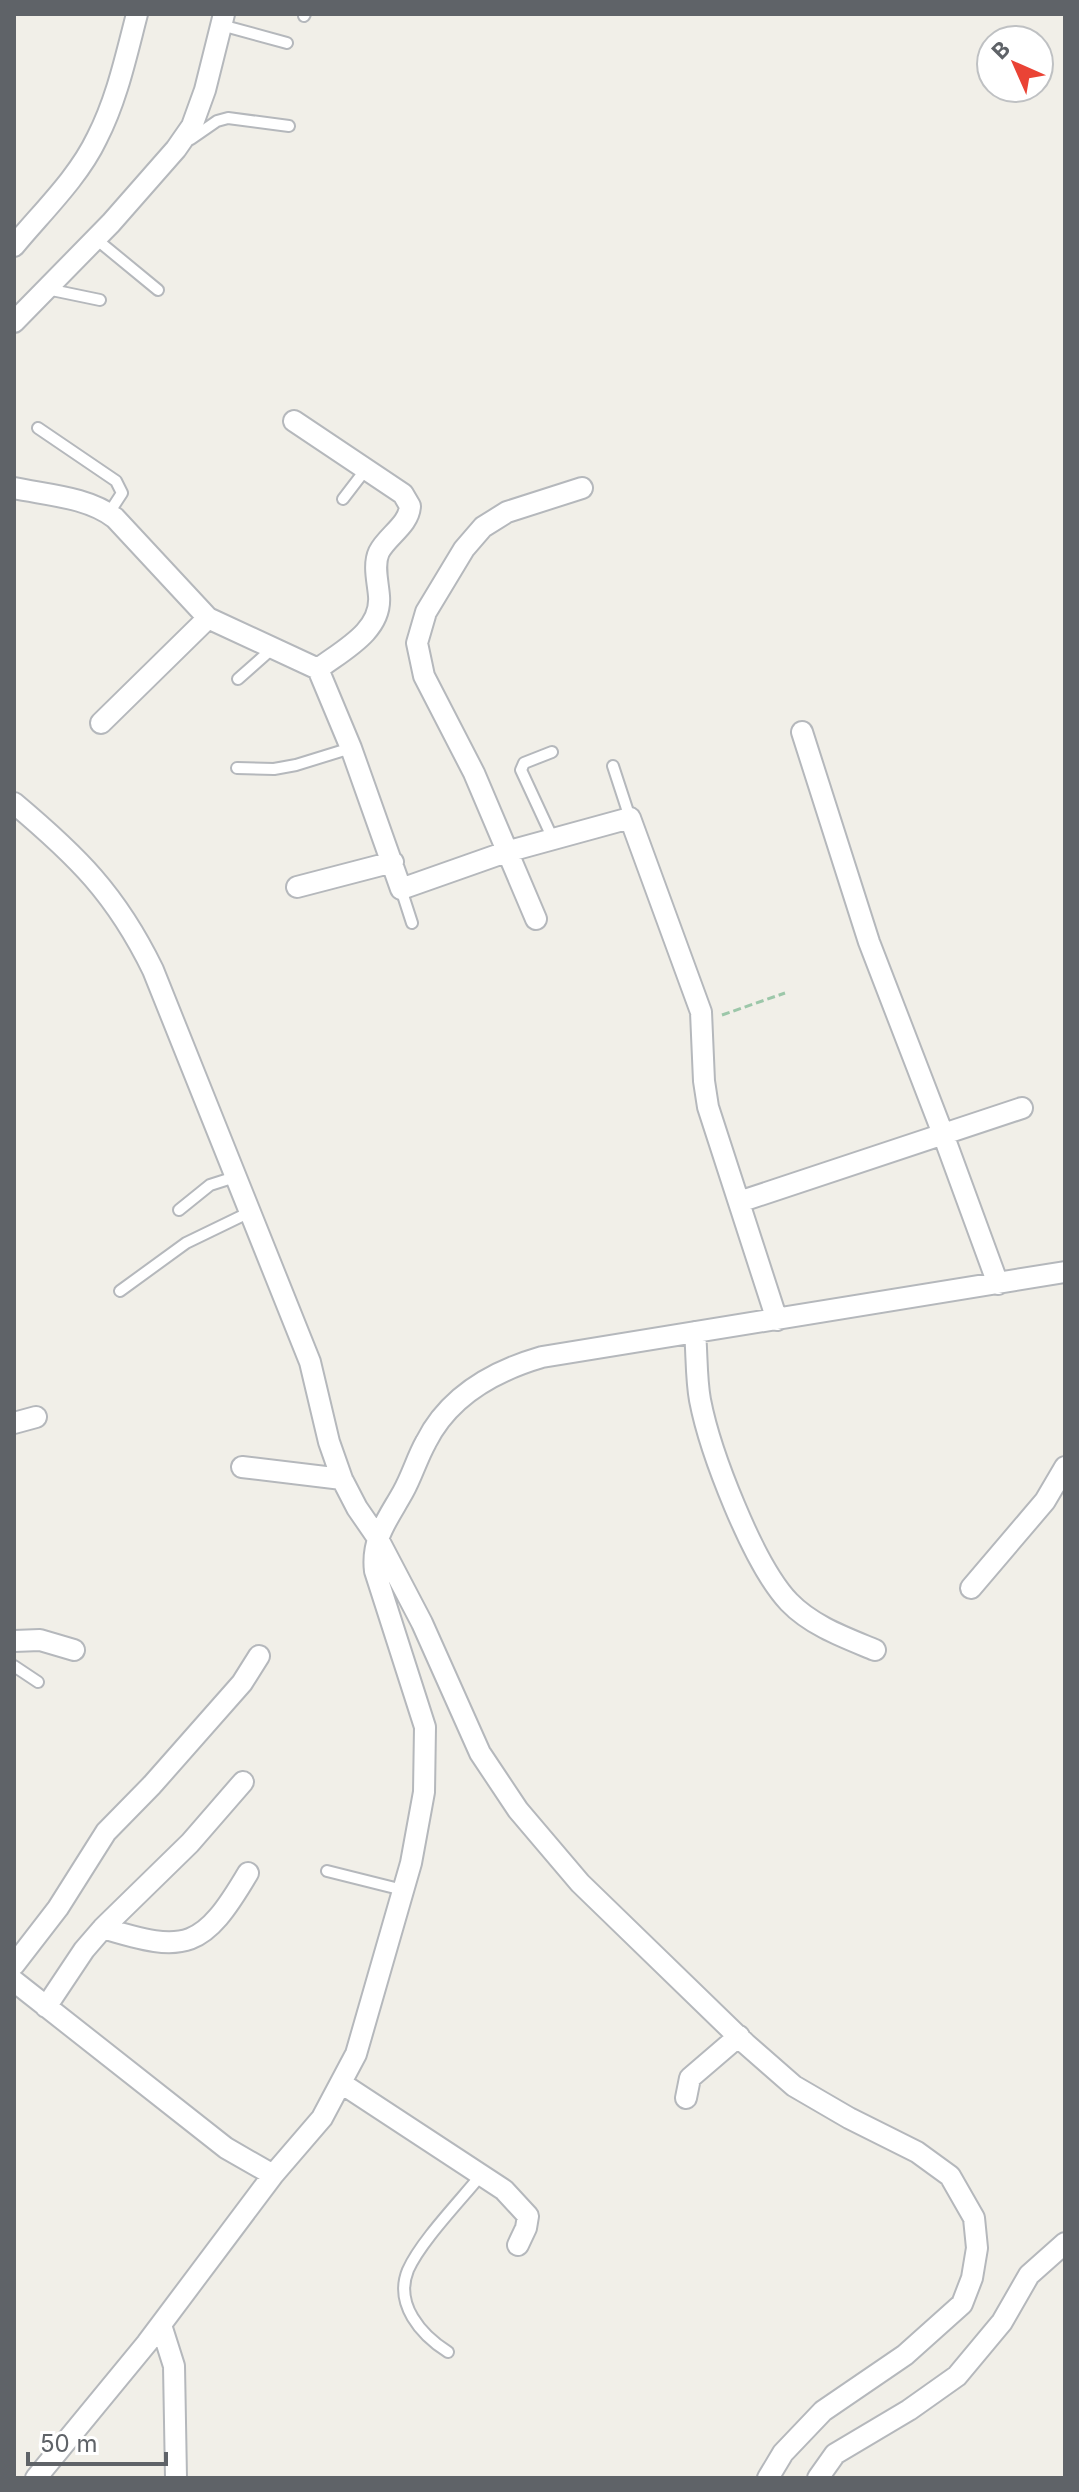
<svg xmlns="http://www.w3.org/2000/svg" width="1079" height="2492" viewBox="0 0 1079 2492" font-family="Inter,sans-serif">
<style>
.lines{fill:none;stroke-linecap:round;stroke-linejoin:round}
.service-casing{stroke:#b5b8bc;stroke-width:14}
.minor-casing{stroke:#b5b8bc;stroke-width:24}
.path{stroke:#9cc7a9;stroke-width:3;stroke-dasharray:8 4;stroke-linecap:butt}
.service{stroke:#fff;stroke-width:10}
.minor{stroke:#fff;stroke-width:20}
</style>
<rect width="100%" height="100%" fill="#f1efe8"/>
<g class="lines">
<defs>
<path id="service" d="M304,16L305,14
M221,25L287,43
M191,139L217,121L228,118L289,126
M96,239L158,290
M47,289L100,300
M38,428L116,481L122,493L109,513
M343,499L366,469
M238,679L273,648
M552,752L524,763L521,770L553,839
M613,766L630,818
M237,768L274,769L296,765L351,748
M401,889L412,923
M179,1210L210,1185L235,1177
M120,1291L186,1243L250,1212
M14,1666L38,1682
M327,1871L403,1890
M448,2352C421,2335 394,2304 408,2270C421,2241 460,2201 481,2175"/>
<path id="minor" d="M14,246C42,212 78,178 97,138C117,99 126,56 137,14
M14,322L111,223L176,149L192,126L205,90L224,14
M294,421L403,494L410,506C409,525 387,536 379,552C373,565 378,582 379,596C382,631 343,650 318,669
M14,488C47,495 88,497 115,518L208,618L318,669L351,748L401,889L506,852L630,818L701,1012L704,1081L708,1107L777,1320
M101,723L208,618
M802,732L869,942L943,1134L998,1284
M14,803C77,856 116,894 153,970L310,1362L329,1442L342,1479L357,1508L377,1537L422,1623L480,1753L518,1810L580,1883L746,2044L794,2086L849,2118L917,2152L950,2176L974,2218L977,2248L972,2278L962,2304L905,2355L823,2411L783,2453L768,2478
M297,887L393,862
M536,919L474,773L424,676L417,643L426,612L464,549L483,527L507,512L582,488
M739,1202L1022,1108
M695,1332C697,1355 696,1378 700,1400C710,1452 753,1564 789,1602C812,1626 846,1638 875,1650
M14,1423L36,1417
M242,1467L342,1479
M971,1588L1045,1501L1065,1467
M14,1641L40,1640L74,1650
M103,1928C187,1954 203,1949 248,1873
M14,1965L58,1908L106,1832L152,1785L242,1683L259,1656
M14,1981L226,2148L273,2175
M46,2007L84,1950L103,1928L190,1843L243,1782
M341,2083L504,2190L528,2216L526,2228L518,2245
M686,2098L690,2078L739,2036
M161,2325L174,2366L176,2478
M36,2478L147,2343L273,2175L322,2118L356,2054L411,1863L424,1792L425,1727L375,1571C371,1539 388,1519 403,1492C412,1476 417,1458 426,1442C449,1396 494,1371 542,1357L1065,1272
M818,2478L835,2454L909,2410L957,2376L1002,2322L1029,2275L1065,2243"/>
</defs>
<use href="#service" class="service-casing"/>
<use href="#minor" class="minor-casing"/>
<path class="path" d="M722,1015L785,993"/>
<use href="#service" class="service"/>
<use href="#minor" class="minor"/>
</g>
<rect width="1079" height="2492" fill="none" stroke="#5f6368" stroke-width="32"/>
<g transform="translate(1015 64) rotate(315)"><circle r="38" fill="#ffffff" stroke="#bfc1c3" stroke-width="2"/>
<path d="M0-6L14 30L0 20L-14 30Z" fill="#ea4335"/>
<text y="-12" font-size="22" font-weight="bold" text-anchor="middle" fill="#5f6368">B</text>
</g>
<path d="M28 2452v12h138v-12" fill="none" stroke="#5f6368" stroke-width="4"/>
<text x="40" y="2452" font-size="24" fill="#5f6368" stroke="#ffffff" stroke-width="6" paint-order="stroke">50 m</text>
</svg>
